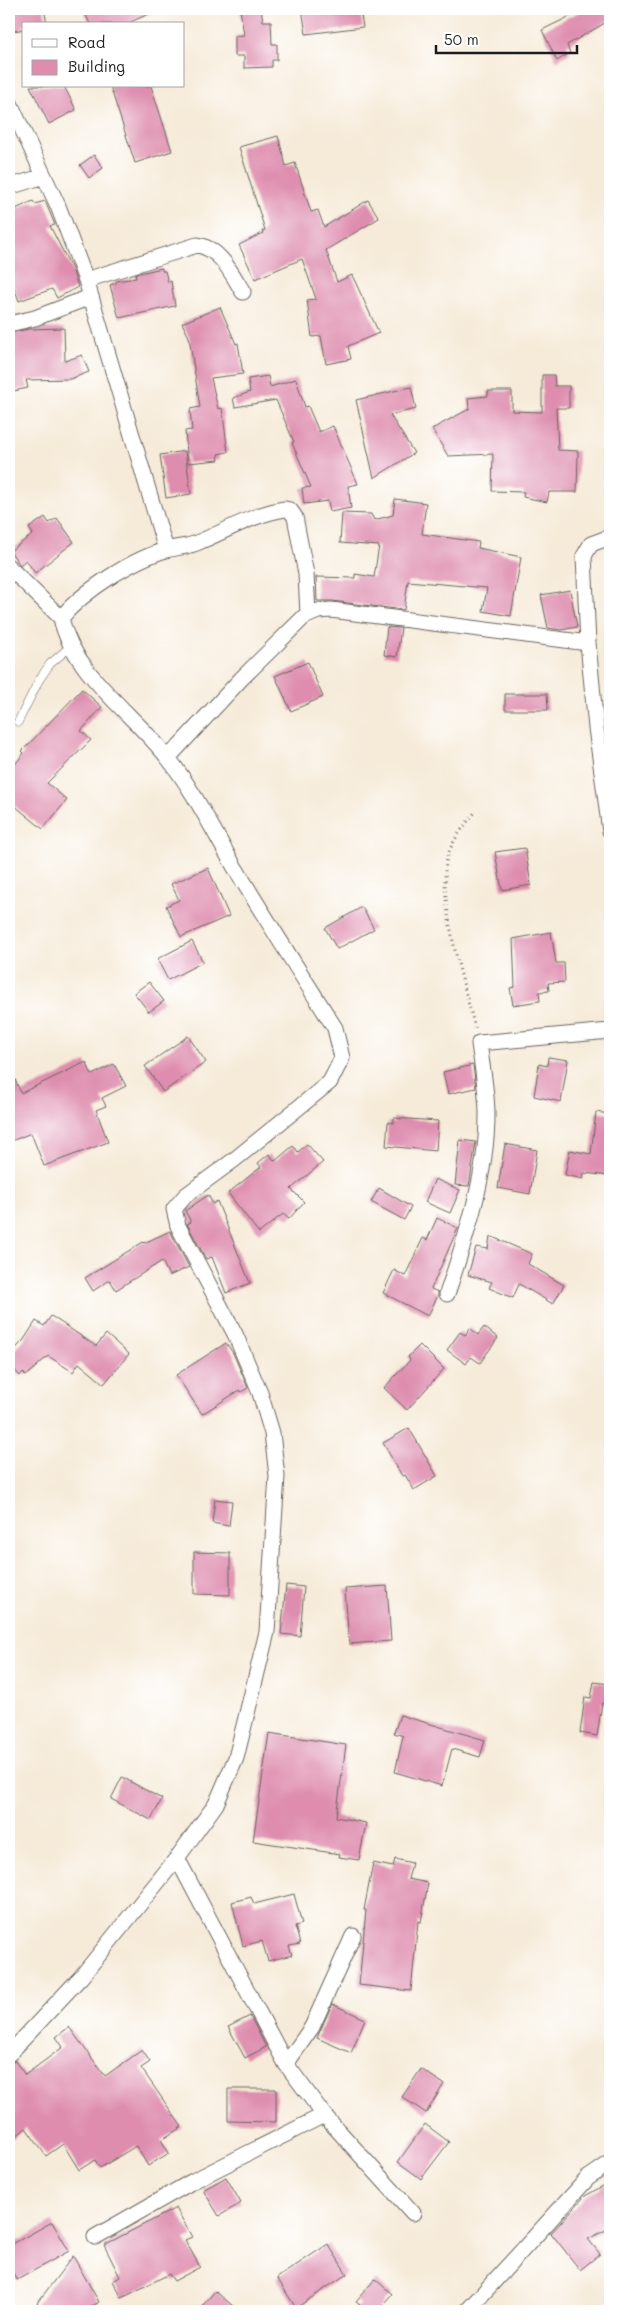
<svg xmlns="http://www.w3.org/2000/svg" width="619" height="2320" viewBox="0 0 619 2320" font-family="Mali,sans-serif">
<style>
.building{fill:#de8dae}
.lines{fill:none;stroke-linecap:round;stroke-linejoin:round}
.lane-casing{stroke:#68645e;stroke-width:9}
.street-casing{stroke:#68645e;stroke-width:17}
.path{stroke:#68645e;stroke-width:3;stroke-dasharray:1 4;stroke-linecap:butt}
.lane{stroke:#fff;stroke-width:8}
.street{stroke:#fff;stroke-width:15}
</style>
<rect width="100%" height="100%" fill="#fff"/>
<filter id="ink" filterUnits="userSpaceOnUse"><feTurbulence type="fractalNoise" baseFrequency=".02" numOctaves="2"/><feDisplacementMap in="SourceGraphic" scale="10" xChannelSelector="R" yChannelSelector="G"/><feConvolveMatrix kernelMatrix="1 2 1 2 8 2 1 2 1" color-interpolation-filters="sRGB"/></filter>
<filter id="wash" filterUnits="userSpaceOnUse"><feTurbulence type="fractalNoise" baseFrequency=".0096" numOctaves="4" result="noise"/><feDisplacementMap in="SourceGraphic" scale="20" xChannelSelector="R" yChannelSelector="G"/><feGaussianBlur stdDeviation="1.12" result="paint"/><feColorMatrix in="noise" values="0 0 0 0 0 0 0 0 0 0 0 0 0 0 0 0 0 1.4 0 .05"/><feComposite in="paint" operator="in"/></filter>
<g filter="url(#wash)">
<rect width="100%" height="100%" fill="#f6ebd9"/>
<g id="blocks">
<path class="building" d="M9,9H44L47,24H24V29L9,32Z
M83,9H160L126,24H90Z
M240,9H261L263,21H271L272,44H277V60H272V67L244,68V56H235V36L244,35Z
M302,9H360L363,27L306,34Z
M585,9H610V20L567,45L570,53L557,61L542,30Z
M30,86H64L76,110L49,124Z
M110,86H151L172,151L135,163Z
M278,136L286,166L295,163L311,212L318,210L324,227L368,200L379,218L326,250L337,282L352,275L379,333L348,346L351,359L326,364L321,336L312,337L307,300L316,299L302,259L255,279L239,245L263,233L262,231L265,230L239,147Z
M94,155L103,168L89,178L80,165Z
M33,201L35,204L45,201L55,225L50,226L72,269L78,287L57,298L52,289L19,301L9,274V212Z
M162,268V271H165L168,282L171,281L175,306L119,318L110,285L116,283V281L136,278L135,274Z
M220,307L236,344L238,343L243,374L211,378L218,409L222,408L228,452L218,454L219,460L188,463L185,431L192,430L190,409L200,407L189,337L182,323Z
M64,328L65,361L82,355L89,372L70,379L26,380L28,388L9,392V333L29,329Z
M542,375H554L555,386H569V408H556L558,450L578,451L577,492H549L547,502L523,497L524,492L492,491L493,454L448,456L432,429L469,409L468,398L488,396V391H512V411L542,412Z
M268,376L270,387L296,379L305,407L308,406L319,432L333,426L358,484L348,486L351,508L330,512L328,501L304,504L302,488L311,487L292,443L294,442L276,400L235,407L233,398L250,392L248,379Z
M411,387L416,409L390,415L414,453L374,478L356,400Z
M185,451L191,494L166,498L160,455Z
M395,499L426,503L422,534L479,542L478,548L521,557L511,616L483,611L487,588L408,581L404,610L332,601H317L316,577L355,578V574L374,577L379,546L340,543L342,513L371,514L374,520L393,515Z
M45,517L49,523L57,518L74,542L35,573L26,560L20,565L10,551L33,534L29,528Z
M570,590L577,627L561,630L548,628L541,595Z
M387,627L401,628L397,657L384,655Z
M308,662L323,697L291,711L275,676Z
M82,689L102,707L81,731L91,740L47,783L67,800L43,829L9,801V772L24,753L22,751Z
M505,694H547L548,710H505Z
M525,848L531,885L502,890L495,852Z
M208,868L229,916L181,937L166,906L179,900L171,884Z
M362,907L374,929L337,949L325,928Z
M551,932L556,963H564L565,982L548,983L549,991L539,992L540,1001L513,1005L510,988L515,987L513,939Z
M192,941L203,962L168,980L157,959Z
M149,982L164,1001L149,1012L134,993Z
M188,1036L206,1062L163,1092L145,1066Z
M548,1057L568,1060L561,1102L534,1096L539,1064L547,1066Z
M86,1062L92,1075L114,1064L126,1086L102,1098L106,1106L96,1110L108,1142L44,1166L31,1133L9,1142V1066L21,1093Z
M473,1065L476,1088L448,1094L443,1072Z
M596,1112L610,1114V1176L584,1173L583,1179L565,1175L570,1150L591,1154Z
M394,1118L438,1121L436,1151L386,1146L388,1122L394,1123Z
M460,1140L476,1142L469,1186L455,1185Z
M307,1144L323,1162L291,1189L304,1202L289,1219L283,1214L259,1233L228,1193L261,1167L258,1163L269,1154L275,1161L293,1146L298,1152Z
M505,1144L537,1150L530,1194L498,1188Z
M435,1179L460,1190L450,1213L425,1202Z
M379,1188L411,1207L404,1220L371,1202Z
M208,1195L213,1204L217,1201L250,1283L226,1293L212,1257L206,1259L187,1224L191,1222L185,1211Z
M437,1218L458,1228L431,1289L438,1292V1295L428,1316L383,1293L394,1270L405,1276L423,1238L427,1240Z
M170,1231L189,1267L169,1276L162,1261L116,1290L110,1280L93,1291L85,1278L143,1242L144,1243Z
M490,1236L532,1254L528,1264L564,1285L553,1304L519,1284L513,1298L489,1288L492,1282L468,1275L476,1247L488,1249Z
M51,1316L96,1346L106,1334L129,1354L104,1384L79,1363L73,1372L48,1356L26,1376L23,1372L20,1376L9,1364V1355L23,1341L36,1321L44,1326Z
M484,1327L498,1338L480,1363L471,1357L466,1364L447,1350L460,1332L465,1335L470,1328L478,1335Z
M226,1343L233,1353L248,1388L241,1392L240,1390L202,1414L176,1375Z
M420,1345L444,1369L407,1410L384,1388L410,1360L408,1357Z
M409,1428L437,1476L414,1490L405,1475L402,1476L383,1443Z
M215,1499L232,1501L229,1526L212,1523Z
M194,1552L230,1553V1595L194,1594Z
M286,1585L304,1587L300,1636L281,1634Z
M387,1586L391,1641L349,1644L345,1589Z
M594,1682L610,1684V1704L602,1703L597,1736L580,1733L585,1697L591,1698Z
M400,1715L485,1740L480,1757L452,1749L442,1786L395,1772L403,1736L394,1733Z
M269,1733L346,1745L336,1817L366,1823L359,1860L339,1857L340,1854L253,1841Z
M122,1777L162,1799L151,1820L111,1799Z
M395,1859L412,1863L408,1879L428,1883L421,1922L418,1921L411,1991L359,1985L366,1910H364L373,1863L393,1867Z
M294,1894L302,1924L295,1926L300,1944L289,1946L292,1955L268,1961L262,1941L243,1946L232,1902L251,1897L254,1904Z
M332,2004L365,2019L351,2053L317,2038Z
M250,2016L266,2047L245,2058L228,2027Z
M69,2027L105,2076L142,2050L150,2062L141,2068L182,2127L161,2140L169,2153L148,2166L136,2146L100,2168L95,2160L79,2170L63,2144L46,2156L26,2128L9,2142V2063L15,2061L25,2075L63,2047L56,2037Z
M421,2069L444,2084L426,2113L402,2097Z
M228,2089H276V2122L228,2121Z
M425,2124L449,2142L421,2179L398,2162Z
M226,2177L241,2203L219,2216L203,2190Z
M610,2182V2228L588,2239L600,2254L580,2270L551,2233L585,2196Z
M176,2208L192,2237L185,2240L200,2267L174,2281L169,2274L122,2298L113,2281L120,2277L104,2245Z
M52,2222L69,2251L17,2280L9,2266V2246Z
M328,2244L347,2274L296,2308L277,2278Z
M73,2256L99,2302L84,2311H31Z
M375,2279L392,2294L377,2311H353L360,2304L356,2301Z
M215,2291L239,2311H198Z"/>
</g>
</g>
<g filter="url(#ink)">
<use href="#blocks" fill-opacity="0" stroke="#68645e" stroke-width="1"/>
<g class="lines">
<defs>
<path id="lane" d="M18,722L39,680L50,664L71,646"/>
<path id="street" d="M9,101L58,206L86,280L166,550
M9,187L44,176
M86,280L197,245C220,248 232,274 243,292
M9,324L35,318L90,297
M610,537L591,544L584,556L588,643L596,728L610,831
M9,567L61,618
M168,758L241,679L304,617L318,611L331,610L588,643
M447,1294C466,1237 487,1175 487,1115C487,1091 482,1067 479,1043L610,1031
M177,1858L286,2064L324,2115L413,2213
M9,2054L81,1977L177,1858L216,1804L236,1758L267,1632L277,1476L272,1433L260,1393L235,1334L178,1226L174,1209L186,1195L234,1160L330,1082L342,1058L335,1028C302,976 269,924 237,871C214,833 195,792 168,758C134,714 73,674 61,618C83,591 133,559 166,550C177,547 189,547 199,542C226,531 256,513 285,509L290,510L295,517L306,574L308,615
M286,2064L312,2027L353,1936
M95,2237L193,2181L324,2115
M467,2311L588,2178L610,2163"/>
</defs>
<use href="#lane" class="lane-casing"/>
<use href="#street" class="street-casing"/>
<path class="path" d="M475,1028C465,988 434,889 449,852C455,836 466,824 476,811"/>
<use href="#lane" class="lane"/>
<use href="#street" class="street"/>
</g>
</g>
<rect width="619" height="2320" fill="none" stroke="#fff" stroke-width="30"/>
<rect x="22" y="22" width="162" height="65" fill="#ffffff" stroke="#a4a4a4"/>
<rect x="32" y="39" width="25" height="8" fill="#ffffff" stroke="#a4a4a4"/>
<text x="68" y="48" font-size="15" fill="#1c1c1c">Road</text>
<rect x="32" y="60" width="25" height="15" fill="#de8dae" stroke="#a4a4a4"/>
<text x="68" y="72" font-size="15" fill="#1c1c1c">Building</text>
<path d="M436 45v8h141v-8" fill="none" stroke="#1c1c1c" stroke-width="2.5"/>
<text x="444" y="45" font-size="15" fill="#1c1c1c" stroke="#ffffff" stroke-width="4" paint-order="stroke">50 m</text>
</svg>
